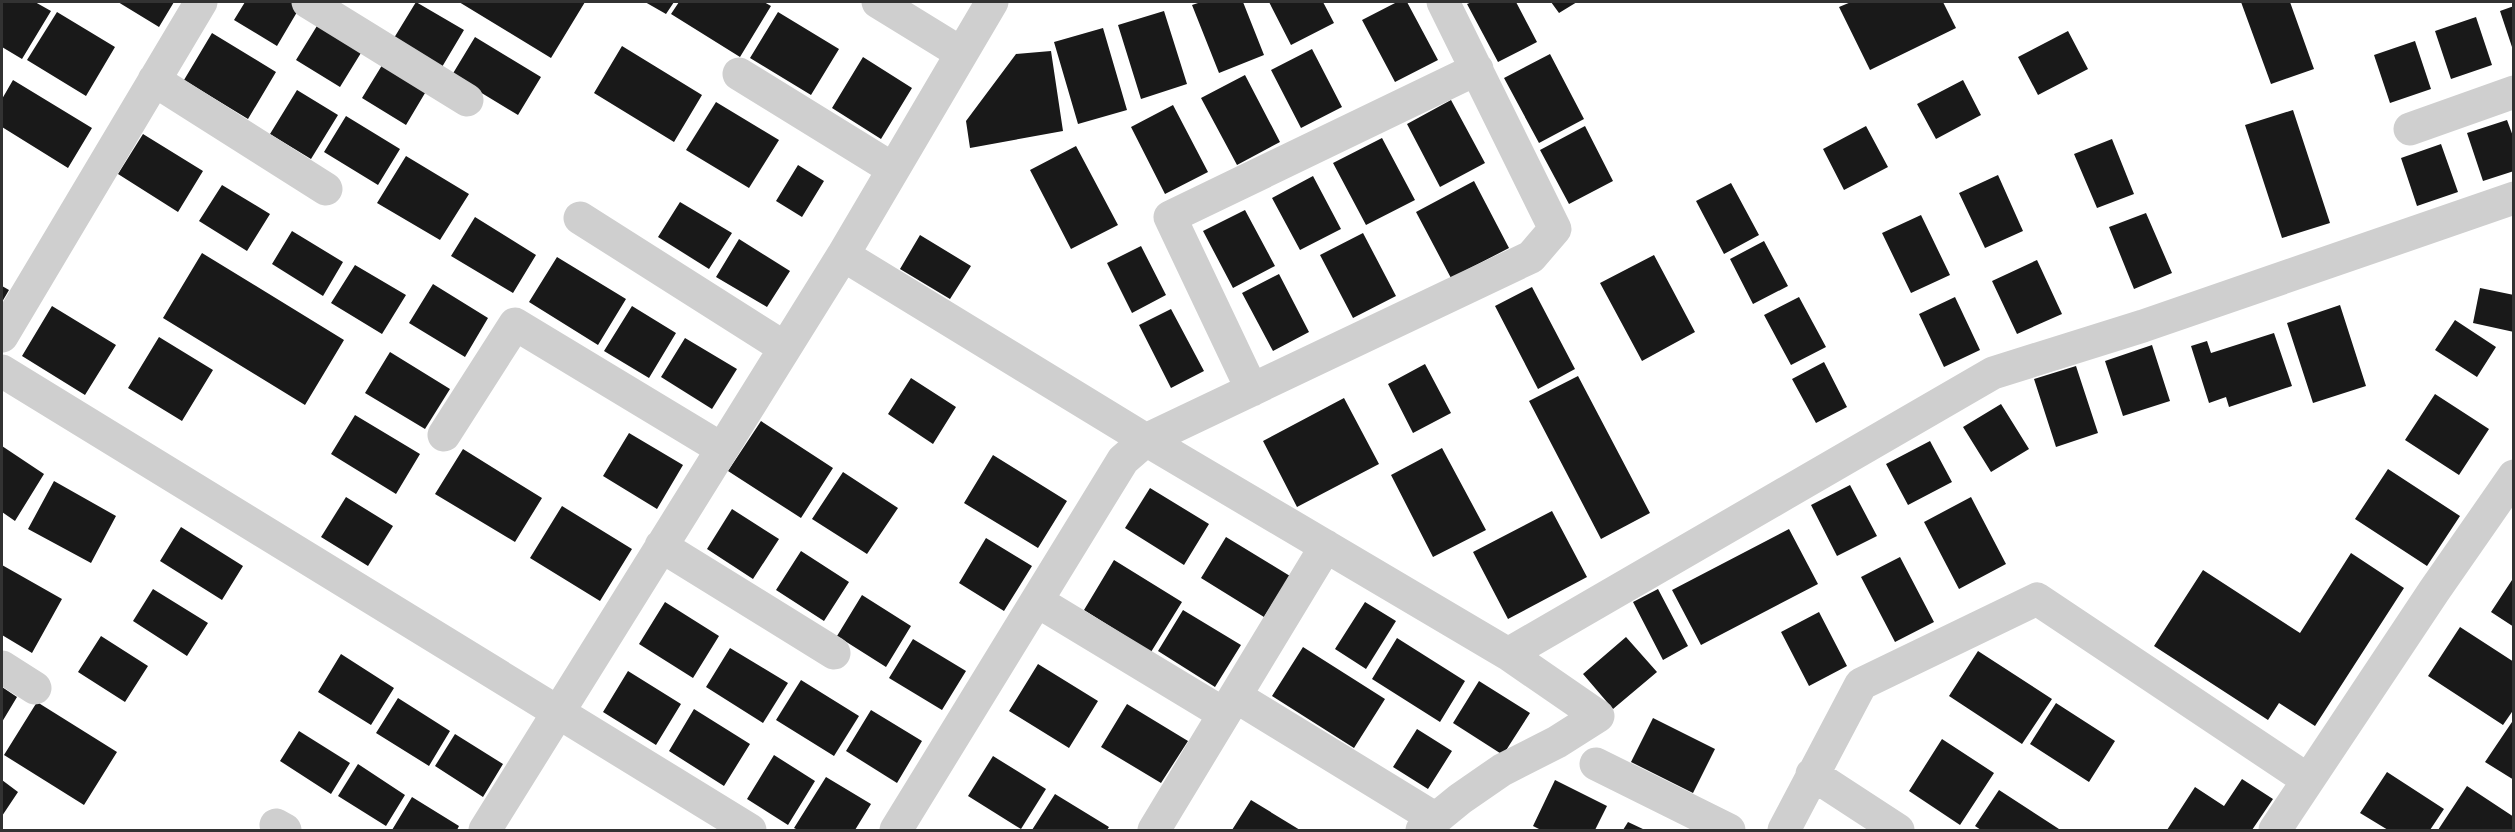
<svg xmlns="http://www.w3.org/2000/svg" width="2515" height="832" viewBox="0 0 2515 832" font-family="'IBM Plex Sans',sans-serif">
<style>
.building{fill:#191919}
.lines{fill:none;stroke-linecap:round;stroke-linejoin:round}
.street{stroke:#cfcfcf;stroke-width:33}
</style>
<rect width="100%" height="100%" fill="#fff"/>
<path class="building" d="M2,2H35L51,11L22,59L2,47Z
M118,2H174L159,27Z
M245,2H291L300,7L277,46L234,20Z
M416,2L464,30L442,67L394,38Z
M459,2H585L551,58Z
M645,2H674L666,14Z
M679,2H764L771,6L740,57L671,14Z
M1201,2H1243L1264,55L1219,73L1192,5Z
M1269,2H1323L1334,23L1291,45Z
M1397,2H1407L1438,60L1395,82L1362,20Z
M1472,2H1516L1537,42L1498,62L1467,4Z
M1551,2H1577L1559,13Z
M1851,2H1943L1956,28L1870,70L1839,7Z
M2241,2H2290L2314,69L2271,84Z
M2514,6V50H2513L2500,11Z
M1164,11L1187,84L1141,99L1118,25Z
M57,12L115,47L86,96L27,60Z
M778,12L839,49L811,95L750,58Z
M2476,17L2492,65L2451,79L2435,31Z
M320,21L364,48L340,87L296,60Z
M1103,28L1127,110L1078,124L1054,42Z
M2068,31L2088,69L2038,95L2018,57Z
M212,33L276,72L248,119L184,80Z
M475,37L541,77L518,115L452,75Z
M2415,41L2431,89L2390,103L2374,55Z
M622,46L702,95L674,142L594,93Z
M1312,49L1342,107L1301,128L1271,70Z
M1051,51L1063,131L970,148L966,121L1016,54Z
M1550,54L1584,119L1539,143L1504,78Z
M863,57L912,88L881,139L832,108Z
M384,62L428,88L406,125L362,98Z
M1245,75L1280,142L1237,165L1201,98Z
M13,80L92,128L68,168L2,127V99Z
M1963,80L1981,115L1936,139L1917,104Z
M297,90L338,115L311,159L270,134Z
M1451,100L1485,163L1440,187L1407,124Z
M716,102L779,140L749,188L686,150Z
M1173,105L1208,172L1165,194L1131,127Z
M2293,110L2330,223L2282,238L2245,125Z
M346,116L400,149L378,185L324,152Z
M2507,120L2514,139V171L2483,181L2467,133Z
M1585,126L1613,181L1569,204L1540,150Z
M1866,126L1888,167L1844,190L1823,149Z
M143,134L203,171L178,212L118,174Z
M1382,138L1415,200L1366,225L1333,163Z
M2112,139L2134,194L2097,208L2074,154Z
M2441,144L2458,192L2417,206L2401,158Z
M1076,146L1118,225L1071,249L1030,170Z
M406,156L469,194L440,240L377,203Z
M798,165L824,181L802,217L776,201Z
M1998,175L2023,231L1985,248L1959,193Z
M1313,176L1341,229L1300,250L1272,198Z
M1474,181L1509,248L1451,278L1416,212Z
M1731,183L1759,235L1724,254L1696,201Z
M222,185L270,214L247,251L199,221Z
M680,202L732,233L709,269L658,237Z
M1245,210L1275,266L1233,288L1203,231Z
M2146,213L2172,273L2134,289L2109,227Z
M1921,215L1950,275L1911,293L1882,233Z
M475,217L536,255L513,293L451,256Z
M292,231L343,262L323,296L272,264Z
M1363,233L1396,296L1353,318L1320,255Z
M920,235L971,266L950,299L900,269Z
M739,239L790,271L767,307L716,277Z
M1764,241L1788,286L1753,304L1730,259Z
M1141,246L1166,295L1132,313L1107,263Z
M202,253L344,340L305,405L163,318Z
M1654,255L1695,332L1642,361L1600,283Z
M557,257L626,299L598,345L529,302Z
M2037,260L2062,314L2017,334L1992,281Z
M355,265L406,295L382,334L331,303Z
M1279,274L1309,332L1273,351L1242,293Z
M433,284L488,318L465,357L409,323Z
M2,286L9,290L2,302Z
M1532,287L1575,369L1538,389L1495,306Z
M2480,288L2514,295V332L2473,323Z
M1799,297L1826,347L1791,365L1764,315Z
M1955,297L1980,350L1944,367L1919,314Z
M2340,305L2366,386L2313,403L2287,323Z
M52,306L116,345L85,395L22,356Z
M632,306L676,333L649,378L604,351Z
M1171,309L1204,371L1171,388L1139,325Z
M2455,320L2496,347L2477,377L2435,350Z
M2274,333L2292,386L2229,407L2226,397L2209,403L2191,346L2207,341L2211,353Z
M159,337L213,370L182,421L128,388Z
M685,338L737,369L712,409L661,377Z
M2152,345L2170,401L2123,416L2105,361Z
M390,352L450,389L425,429L365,393Z
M1824,362L1847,407L1816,423L1792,379Z
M1425,364L1451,413L1413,433L1388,384Z
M2076,366L2098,433L2056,447L2034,379Z
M1578,376L1650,513L1601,539L1529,401Z
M911,378L956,407L933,444L888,414Z
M2435,394L2489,429L2459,475L2405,440Z
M1344,398L1379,464L1297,507L1263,441Z
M2001,404L2029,449L1991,472L1963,427Z
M355,415L420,454L396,494L331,454Z
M761,421L833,468L801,518L728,471Z
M629,433L683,465L657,509L603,476Z
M1930,441L1952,482L1908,505L1886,464Z
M2,446L44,474L15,521L2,512Z
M1442,448L1486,530L1433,557L1391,475Z
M463,449L542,498L515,542L435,494Z
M993,455L1067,501L1038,548L964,503Z
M2388,469L2460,516L2427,566L2355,519Z
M843,472L898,508L867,554L812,519Z
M54,481L116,516L91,563L28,529Z
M1850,485L1877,536L1837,556L1811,505Z
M1150,488L1209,524L1184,565L1125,528Z
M346,497L393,526L368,566L321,537Z
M1971,497L2006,564L1959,589L1924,522Z
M562,506L632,549L600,601L530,558Z
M732,509L779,539L753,579L707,549Z
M1552,511L1587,577L1508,619L1473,552Z
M181,527L243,566L222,600L160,561Z
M1789,529L1818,584L1701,645L1672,590Z
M1226,537L1290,576L1264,617L1201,578Z
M986,538L1032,566L1004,611L959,583Z
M801,551L849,582L824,621L776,590Z
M2351,553L2404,588L2315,726L2279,703L2268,720L2154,646L2203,570L2300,633Z
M1900,557L1934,622L1895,642L1861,577Z
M1114,560L1182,602L1151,652L1084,610Z
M2,565L62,599L32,653L2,635Z
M2514,577V627L2491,612Z
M153,589L208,623L187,656L133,621Z
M1658,589L1688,646L1663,660L1633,602Z
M862,595L911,626L886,667L837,636Z
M665,602L719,636L693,678L639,644Z
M1365,602L1396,621L1366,669L1335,649Z
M1183,610L1241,645L1215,687L1158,651Z
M1819,612L1847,666L1809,686L1781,632Z
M2460,627L2514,662V709L2503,725L2428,676Z
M101,636L148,666L125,702L78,672Z
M1626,637L1657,672L1613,709L1583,674Z
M1397,638L1465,681L1440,722L1372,679Z
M913,639L966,671L942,710L889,678Z
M1303,647L1385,699L1354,748L1272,696Z
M730,648L788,683L763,723L706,687Z
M1978,651L2052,699L2022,744L1949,696Z
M341,654L394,688L371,725L318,692Z
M1038,664L1098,701L1069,748L1009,711Z
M628,671L681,704L656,745L603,712Z
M801,680L859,716L834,756L776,720Z
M1479,681L1530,713L1503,755L1453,723Z
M2,687L17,697L2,722Z
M398,698L450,731L429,766L376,733Z
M37,702L117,752L84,805L4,755Z
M2056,703L2115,741L2089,782L2030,744Z
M1127,704L1188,741L1161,783L1101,747Z
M694,709L750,744L724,786L669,751Z
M871,710L922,741L897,783L846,751Z
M1653,718L1715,749L1693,793L1631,762Z
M2514,719V780L2485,762Z
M1417,729L1452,751L1428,789L1393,767Z
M299,731L350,763L331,794L280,761Z
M455,734L503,764L483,797L435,766Z
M1942,739L1994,773L1960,825L1909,791Z
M774,755L815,781L788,825L747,799Z
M993,756L1046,789L1021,829L968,796Z
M358,764L405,795L386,826L338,796Z
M2387,772L2444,809L2430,830H2388L2360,813Z
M826,777L871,804L855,830H798L794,828Z
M2242,779L2273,799L2252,830H2167L2195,787L2224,806Z
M2,780L18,792L2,816Z
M1555,780L1607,806L1595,830H1541L1533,826Z
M2467,786L2514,817V830H2438Z
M1999,790L2059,829L2058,830H1981L1975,826Z
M1055,794L1109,827L1107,830H1032Z
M412,797L459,826L457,830H392Z
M1251,800L1300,830H1232Z
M1628,822L1645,830H1623Z"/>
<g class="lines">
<path class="street" d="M308,2L467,100
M878,2L961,53
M739,74L893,169
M154,80L326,189
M2410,129L2514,92
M580,218L785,348
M843,255L1146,440L1508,654L1993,373L2143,326L2514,198
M2,336L201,2
M2,371L750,830
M1252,390L1170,217L1477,69
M444,435L515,324L722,449
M661,546L834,653
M1037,601L1224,714
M2,667L35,688
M1235,696L1436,819
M1596,764L1729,830
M1812,774L1898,830
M276,825L285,830
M485,830L843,255L992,2
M896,830L1123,460L1146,440L1531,257L1555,229L1443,2
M1154,830L1326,546
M1422,830L1460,799L1502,770L1557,742L1598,716L1508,654
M1784,830L1861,684L2037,599L2308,780
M2275,830L2434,591L2514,476"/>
</g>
<rect width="2515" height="832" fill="none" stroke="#323232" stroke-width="6"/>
</svg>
